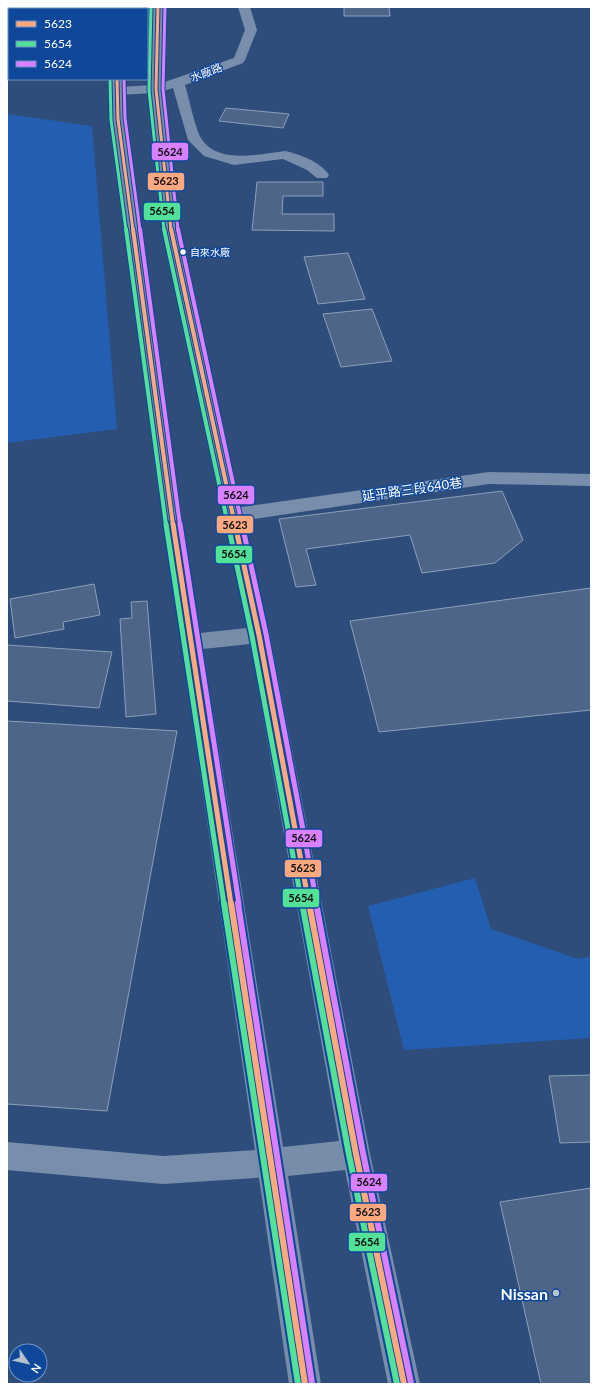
<svg xmlns="http://www.w3.org/2000/svg" width="598" height="1391" viewBox="0 0 598 1391" font-family="Lato,'Noto Sans TC',sans-serif">
<style>
.green{fill:#245eb0}
.building{fill:#4c6588;stroke:#8da0b9}
.lines{fill:none;stroke-linecap:round;stroke-linejoin:round}
.minor{fill:#798ead;fill-rule:evenodd}
.major{fill:#778daa;fill-rule:evenodd}
.bus-1-far3-casing{stroke:#0f479a;stroke-width:5}
.bus-1-far2-casing{stroke:#0f479a;stroke-width:6}
.bus-1-far1-casing{stroke:#0f479a;stroke-width:8}
.bus-1-casing{stroke:#0f479a;stroke-width:10}
.bus-2-far3-casing{stroke:#0f479a;stroke-width:5}
.bus-2-far2-casing{stroke:#0f479a;stroke-width:6}
.bus-2-far1-casing{stroke:#0f479a;stroke-width:8}
.bus-2-casing{stroke:#0f479a;stroke-width:10}
.bus-3-far3-casing{stroke:#0f479a;stroke-width:5}
.bus-3-far2-casing{stroke:#0f479a;stroke-width:6}
.bus-3-far1-casing{stroke:#0f479a;stroke-width:8}
.bus-3-casing{stroke:#0f479a;stroke-width:10}
.bus-1-far3{stroke:#ffa980;stroke-width:3}
.bus-1-far2{stroke:#ffa980;stroke-width:4}
.bus-1-far1{stroke:#ffa980;stroke-width:5}
.bus-1{stroke:#ffa980;stroke-width:6}
.bus-2-far3{stroke:#53e098;stroke-width:3}
.bus-2-far2{stroke:#53e098;stroke-width:4}
.bus-2-far1{stroke:#53e098;stroke-width:5}
.bus-2{stroke:#53e098;stroke-width:6}
.bus-3-far3{stroke:#d880ff;stroke-width:3}
.bus-3-far2{stroke:#d880ff;stroke-width:4}
.bus-3-far1{stroke:#d880ff;stroke-width:5}
.bus-3{stroke:#d880ff;stroke-width:6}
.bus-dot{fill:#fff;stroke:#0f479a;stroke-width:1.5}
.poi-dot{fill:#b6c1d0;stroke:#0f479a;stroke-width:1.5}
.labels{text-anchor:middle;dominant-baseline:central;stroke-width:3;stroke-linejoin:round;paint-order:stroke}
.far-bus-label{font-size:10px;fill:#fff;stroke:#0f479a;text-anchor:start}
.far-street-label{font-size:11px;fill:#fff;stroke:#0f479a}
.street-label{font-size:13px;fill:#fff;stroke:#0f479a}
.near-poi-label{font-size:16px;font-weight:bold;fill:#fff;stroke:#0f479a;text-anchor:end}
.line-badge{stroke:#0f479a;stroke-width:1.5}
.pale-badge-label{font-size:11px;text-anchor:middle;font-weight:bold;fill:#111}
</style>
<rect width="100%" height="100%" fill="#2e4d7a"/>
<path class="green" d="M7,114L92,126L117,429L7,443Z
M475,878L491,929L578,959L591,956V1038L404,1050L368,906Z"/>
<path class="building" d="M344,7H389L390,16H344Z
M226,108L289,114L283,128L219,121Z
M257,182H323V196H283L282,214H334V231L252,230Z
M348,253L365,299L318,304L304,257Z
M372,309L392,361L341,367L323,314Z
M502,491L523,540L495,563L422,573L410,535L306,549L316,585L296,587L279,519Z
M94,584L100,615L63,622L64,629L15,638L10,599Z
M591,588V710L379,732L350,621Z
M147,601L156,714L126,717L120,619L132,618L131,602Z
M7,645L112,652L99,708L7,701Z
M7,721L177,731L107,1111L7,1104Z
M591,1075V1142L560,1143L549,1076Z
M591,1188V1384H541L500,1202Z"/>
<g class="lines">
<path class="minor" d="M238,7H250L257,30L245,60L243,63L185,85C189,98 195,128 201,138C217,165 260,154 285,151C299,154 321,162 329,175L327,178H317L307,170L283,159L234,165L204,156L188,140L173,88L156,93L117,95L112,94L110,91L112,88L117,87L156,85L234,58L245,30Z
M489,472L591,474V486L489,484L234,522L227,520L224,515L227,510L234,508Z
M7,1142L163,1156L271,1149L281,1153L285,1163L281,1173L271,1177L163,1184L7,1170Z"/>
<path class="major" d="M117,7H129V9H117Z
M152,7H164L163,89L179,232L270,635L370,1154L420,1384H388L345,1170L288,1176L321,1384H289L158,484L111,119V79H123L125,119L176,484L200,633L247,628L163,232L149,89ZM250,644L339,1141L283,1147L203,649Z"/>
<defs>
<path id="bus-1-far3" d="M158,7L156,89L171,230
M117,79L118,119L133,230"/>
<path id="bus-1-far2" d="M133,229L173,525
M171,229L235,525"/>
<path id="bus-1-far1" d="M173,524L231,904
M235,524L259,635L309,904"/>
<path id="bus-1" d="M231,903L305,1384
M309,903L356,1154L404,1384"/>
<path id="bus-2-far3" d="M151,7L149,90L164,230
M110,79L111,120L126,230"/>
<path id="bus-2-far2" d="M126,229L166,525
M164,229L228,525"/>
<path id="bus-2-far1" d="M166,524L224,904
M228,524L252,636L302,904"/>
<path id="bus-2" d="M224,903L298,1384
M302,903L349,1155L397,1384"/>
<path id="bus-3-far3" d="M165,7L163,89L178,230
M124,79L125,118L140,230"/>
<path id="bus-3-far2" d="M140,229L180,525
M178,229L242,525"/>
<path id="bus-3-far1" d="M180,524L239,904
M242,524L266,634L317,904"/>
<path id="bus-3" d="M238,903L312,1383
M316,903L363,1153L411,1383"/>
</defs>
<use href="#bus-1-far3" class="bus-1-far3-casing"/>
<use href="#bus-1-far2" class="bus-1-far2-casing"/>
<use href="#bus-1-far1" class="bus-1-far1-casing"/>
<use href="#bus-1" class="bus-1-casing"/>
<use href="#bus-2-far3" class="bus-2-far3-casing"/>
<use href="#bus-2-far2" class="bus-2-far2-casing"/>
<use href="#bus-2-far1" class="bus-2-far1-casing"/>
<use href="#bus-2" class="bus-2-casing"/>
<use href="#bus-3-far3" class="bus-3-far3-casing"/>
<use href="#bus-3-far2" class="bus-3-far2-casing"/>
<use href="#bus-3-far1" class="bus-3-far1-casing"/>
<use href="#bus-3" class="bus-3-casing"/>
<use href="#bus-1-far3" class="bus-1-far3"/>
<use href="#bus-1-far2" class="bus-1-far2"/>
<use href="#bus-1-far1" class="bus-1-far1"/>
<use href="#bus-1" class="bus-1"/>
<use href="#bus-2-far3" class="bus-2-far3"/>
<use href="#bus-2-far2" class="bus-2-far2"/>
<use href="#bus-2-far1" class="bus-2-far1"/>
<use href="#bus-2" class="bus-2"/>
<use href="#bus-3-far3" class="bus-3-far3"/>
<use href="#bus-3-far2" class="bus-3-far2"/>
<use href="#bus-3-far1" class="bus-3-far1"/>
<use href="#bus-3" class="bus-3"/>
</g>
<circle class="bus-dot" cx="183" cy="252" r="3.5"/>
<circle class="poi-dot" cx="556" cy="1293" r="4"/>
<g class="labels">
<g class="far-bus-label">
<text x="190" y="252">自來水廠</text>
</g>
<g class="far-street-label">
<text transform="translate(206 72) rotate(-21)">水廠路</text>
</g>
<g class="street-label">
<text transform="translate(412 489) rotate(-8)">延平路三段640巷</text>
</g>
<g class="near-poi-label">
<text x="548" y="1293">Nissan</text>
</g>
</g>
<g class="line-badge">
<rect x="151" y="142" width="38" height="19" rx="4" fill="#d880ff"/>
<rect x="147" y="172" width="38" height="19" rx="4" fill="#ffa980"/>
<rect x="143" y="202" width="38" height="19" rx="4" fill="#53e098"/>
<rect x="217" y="485" width="38" height="20" rx="4" fill="#d880ff"/>
<rect x="216" y="515" width="38" height="19" rx="4" fill="#ffa980"/>
<rect x="215" y="545" width="38" height="19" rx="4" fill="#53e098"/>
<rect x="285" y="829" width="38" height="19" rx="4" fill="#d880ff"/>
<rect x="284" y="859" width="38" height="19" rx="4" fill="#ffa980"/>
<rect x="282" y="888" width="38" height="20" rx="4" fill="#53e098"/>
<rect x="350" y="1173" width="38" height="19" rx="4" fill="#d880ff"/>
<rect x="349" y="1203" width="38" height="19" rx="4" fill="#ffa980"/>
<rect x="348" y="1232" width="38" height="20" rx="4" fill="#53e098"/>
</g>
<g class="pale-badge-label">
<text x="170" y="156">5624</text>
<text x="166" y="185">5623</text>
<text x="162" y="215">5654</text>
<text x="236" y="499">5624</text>
<text x="235" y="529">5623</text>
<text x="234" y="558">5654</text>
<text x="304" y="842">5624</text>
<text x="303" y="872">5623</text>
<text x="301" y="902">5654</text>
<text x="369" y="1186">5624</text>
<text x="368" y="1216">5623</text>
<text x="367" y="1246">5654</text>
</g>
<rect width="598" height="1391" fill="none" stroke="#ffffff" stroke-width="16"/>
<rect x="8" y="8" width="140" height="72" fill="#0f479a" stroke="#6f91c2"/>
<rect x="16" y="21" width="20" height="6" fill="#ffa980" stroke="#6f91c2"/>
<text x="44" y="28" font-size="12" fill="#ffffff">5623</text>
<rect x="16" y="41" width="20" height="6" fill="#53e098" stroke="#6f91c2"/>
<text x="44" y="48" font-size="12" fill="#ffffff">5654</text>
<rect x="16" y="61" width="20" height="6" fill="#d880ff" stroke="#6f91c2"/>
<text x="44" y="68" font-size="12" fill="#ffffff">5624</text>
<g transform="translate(28 1363) rotate(124)"><circle r="19" fill="#0f479a" stroke="#6f91c2"/>
<path d="M0-3L7 15L0 10L-7 15Z" fill="#b6c1d0"/>
<text y="-6" font-size="11" font-weight="bold" text-anchor="middle" fill="#ffffff">N</text>
</g>
</svg>
